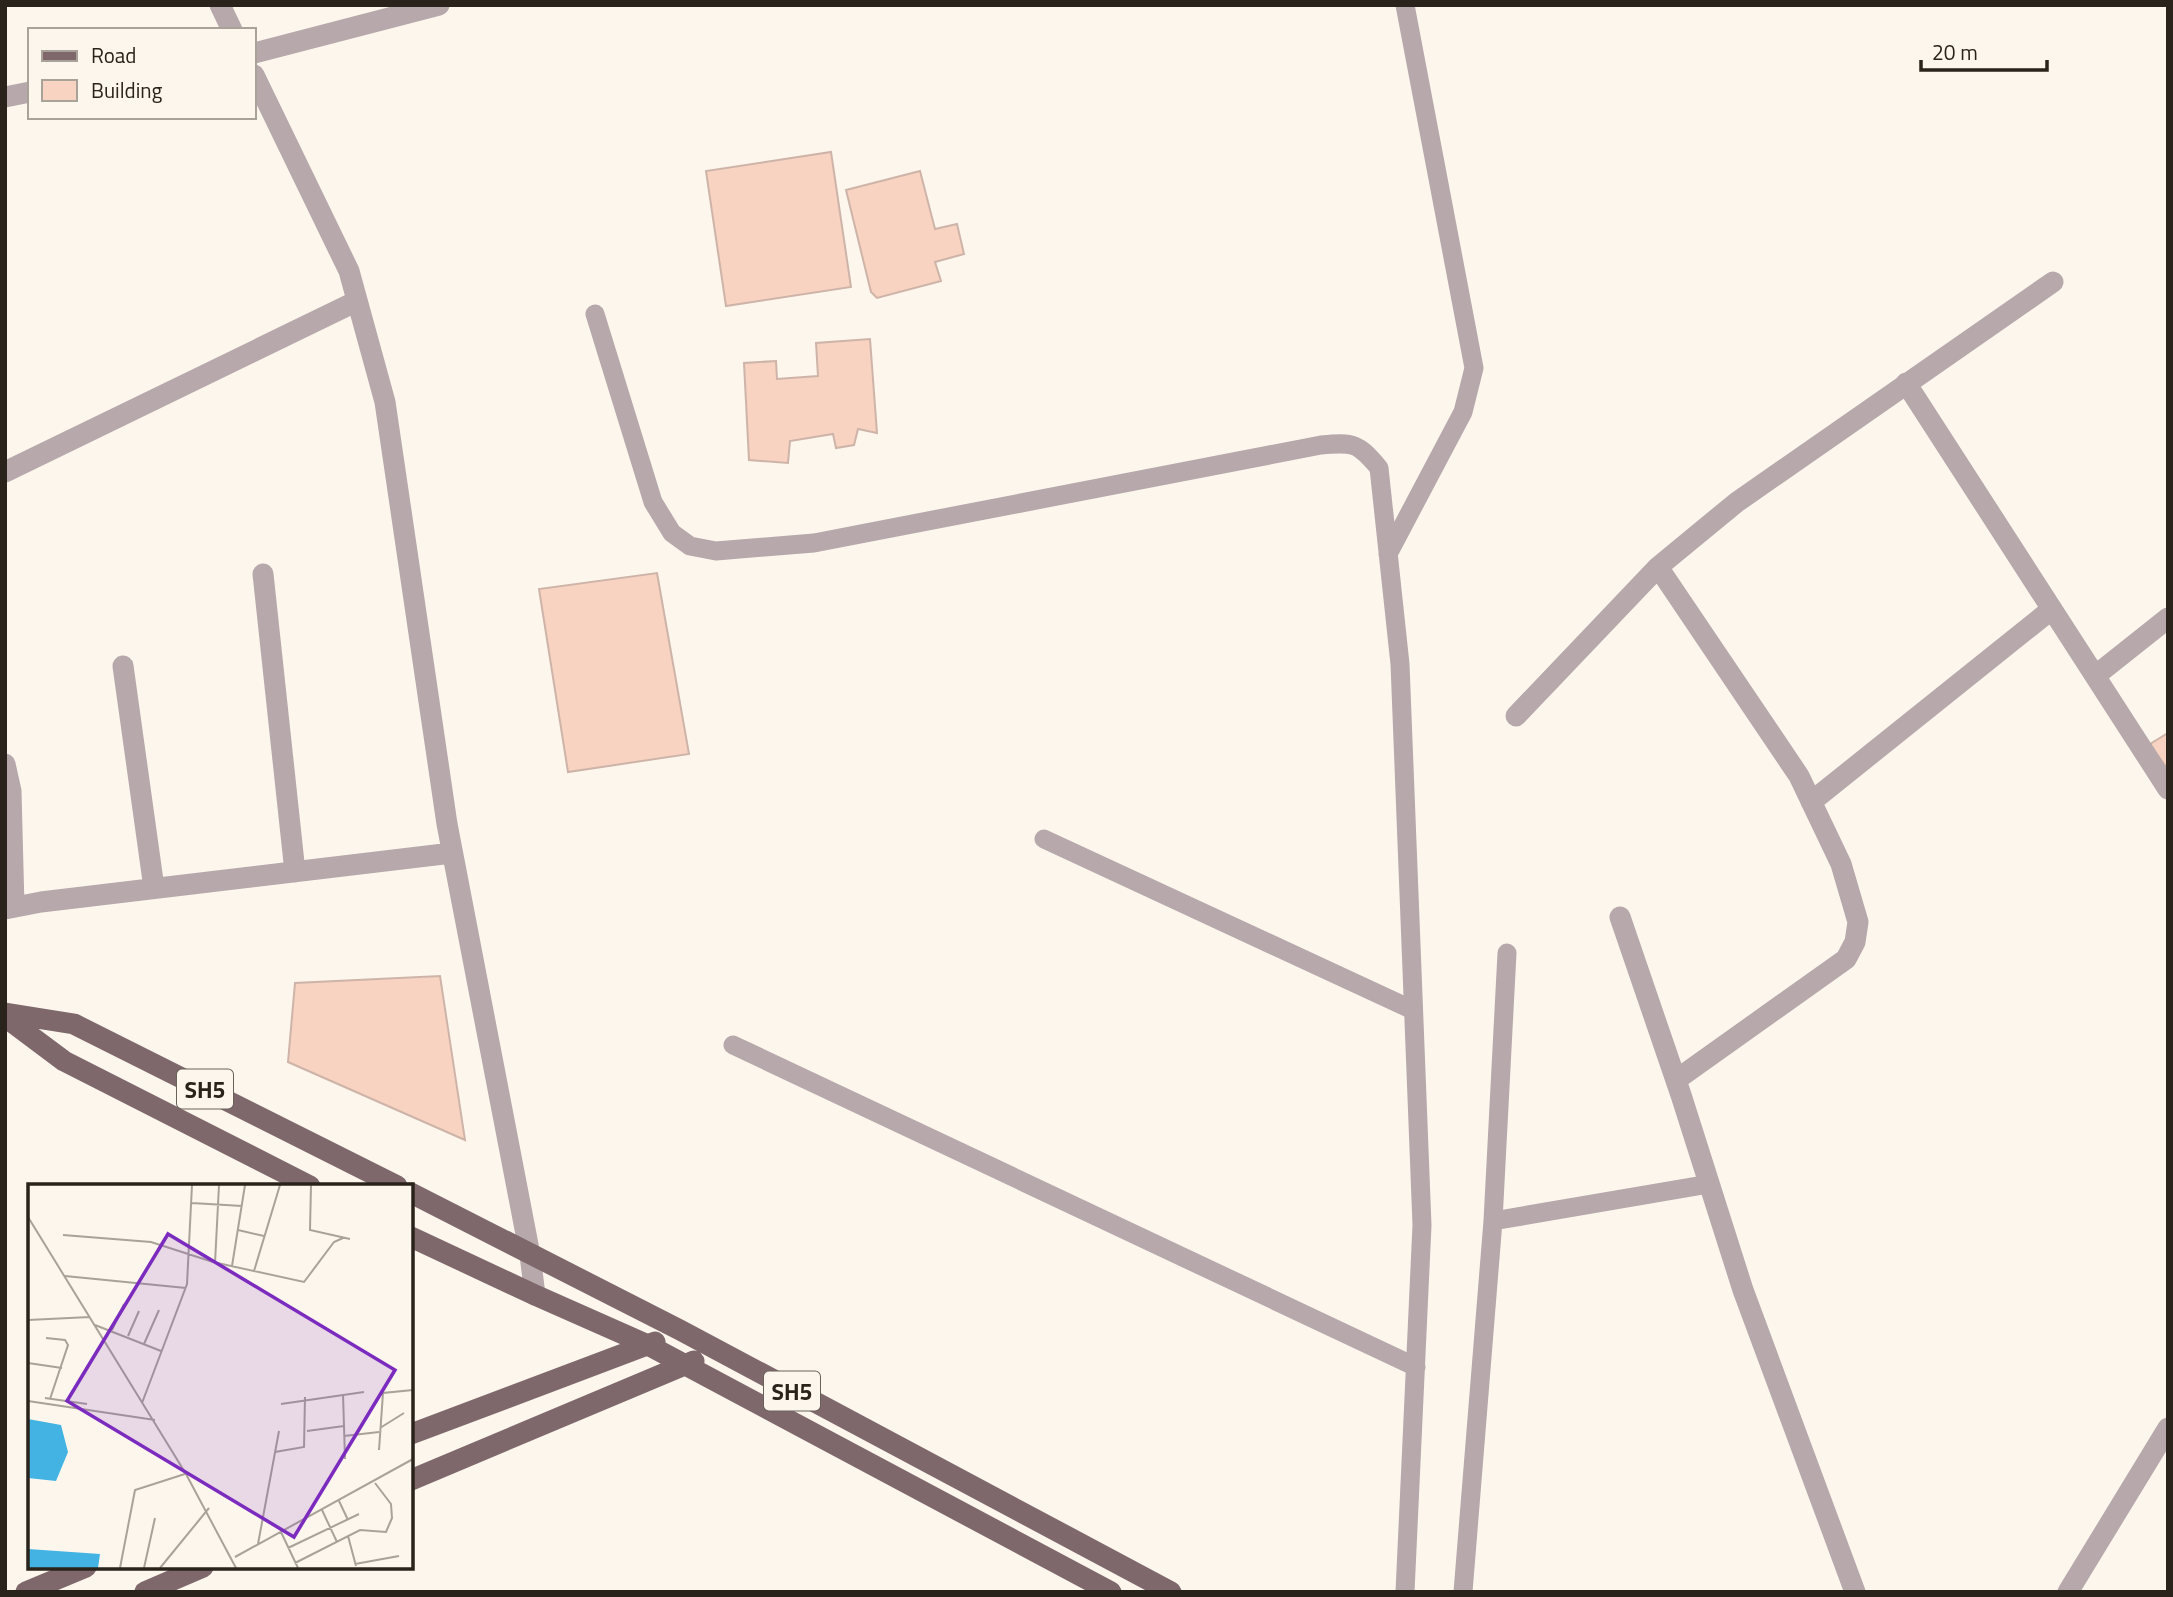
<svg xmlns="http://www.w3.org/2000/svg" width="2173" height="1597" viewBox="0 0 2173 1597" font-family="'Titillium Web',sans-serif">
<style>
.building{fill:#f8d3c1;stroke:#ceb4a8;stroke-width:2}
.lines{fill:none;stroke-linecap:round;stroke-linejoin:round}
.lane{stroke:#b6a8ab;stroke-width:19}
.street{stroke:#b6a8ab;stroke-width:21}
.primary{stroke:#7e686c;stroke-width:21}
.labels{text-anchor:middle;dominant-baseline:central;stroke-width:6;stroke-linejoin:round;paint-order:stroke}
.shield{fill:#fdf6ed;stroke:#69625a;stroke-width:2}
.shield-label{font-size:23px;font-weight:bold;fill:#2a231b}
.inset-road{fill:none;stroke:#a9a299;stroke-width:2}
.view{fill:#7b2cbf;fill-opacity:0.15;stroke:#7b2cbf;stroke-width:3.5}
.inset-edge{fill:none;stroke:#2a231b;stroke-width:3.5}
</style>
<rect width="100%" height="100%" fill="#fdf6ed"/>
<path class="building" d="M831,152L851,287L726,306L706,171Z
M920,171L935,229L957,224L964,254L935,262L941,281L877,298L871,292L846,190Z
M870,339L877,433L858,429L854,445L836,448L833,434L790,441L788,463L749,460L744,363L776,361L777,379L818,376L816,343Z
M657,573L689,754L568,772L539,589Z
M2168,733V770L2150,744Z
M440,976L465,1140L288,1062L295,983Z"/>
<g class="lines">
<path class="lane" d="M595,314L653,502L672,533L690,546L716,551L814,543L1321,445C1354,442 1358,443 1379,468L1400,664L1422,1225L1405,1592
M1388,554L1463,412L1474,368L1405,5
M1044,839L1413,1010
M733,1045L1416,1367
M1493,1221L1709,1184
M1463,1592L1493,1221L1507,953"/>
<path class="street" d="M220,5L232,30
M254,53L439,5
M254,75L349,271L385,402L447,824L530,1255L535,1295
M5,97L30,92
M1906,383L2168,789
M5,472L357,301
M1658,567L1799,776L1841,864L1858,922L1855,942L1846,959L1676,1080
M263,574L295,872
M123,666L154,888
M2095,676L2168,618
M1516,716L1658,567L1737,502L2053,282
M5,764L11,791L14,907
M1811,802L2052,609
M5,909L41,902L452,853
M1620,917L1681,1095L1743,1290L1855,1592
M2068,1592L2168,1428"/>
<path class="primary" d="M5,1013L74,1024L397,1186
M5,1017L64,1061L310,1186
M411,1193L680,1330L1171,1592
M411,1237L535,1295L648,1345L1111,1592
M411,1434L655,1342
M411,1480L694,1361
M26,1592L86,1567
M145,1592L203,1567"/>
</g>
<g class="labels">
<g class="shield">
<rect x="177" y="1069.5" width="56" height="39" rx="5"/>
<rect x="764" y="1371.5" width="56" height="39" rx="5"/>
</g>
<g class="shield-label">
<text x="205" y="1089">SH5</text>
<text x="792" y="1391">SH5</text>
</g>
</g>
<g transform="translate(28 1184)">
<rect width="385" height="385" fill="#fdf6ed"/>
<path d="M0,235L33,241L40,268L28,297L0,294ZM0,365L72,370L70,384H0Z" fill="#42b3e3"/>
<path class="inset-road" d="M283,1L282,46L322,55M164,19L214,22M0,33L158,290L208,384M210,46L236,52M35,51L123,58L185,78L276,98L306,58L315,54M187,79L191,1M204,82L217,1M226,87L252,1M37,92L158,104M0,136L62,133M67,141L133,167M84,146L96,120M100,152L111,127M18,154L37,156L40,161L22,215M116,160L131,126M0,179L34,184M315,210L317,275M17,214L59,220M0,217L127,236M114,219L159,100L164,1M253,220L336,208M352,244L376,229M279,247L316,242M316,252L351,248M351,266L355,209L385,206M247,268L276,263L277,213M311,317L320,336M294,326L309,358M253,348L270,384M320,352L328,382M230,360L251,247M260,364L331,330M207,373L385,275M267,379L332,346L358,348L364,334L363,320L347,299M327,380L371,372M92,384L107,306L160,289M116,384L127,334M132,384L181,324"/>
<path class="view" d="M140,50L367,186L266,353L39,217Z"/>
<rect width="385" height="385" class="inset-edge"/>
</g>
<rect width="2173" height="1597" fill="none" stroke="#2a231b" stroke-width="14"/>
<rect x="28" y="28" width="228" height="91" fill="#fdf6ed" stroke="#a9a299" stroke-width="2"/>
<rect x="42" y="51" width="35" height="10" fill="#7e686c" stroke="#a9a299" stroke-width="2"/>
<text x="91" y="63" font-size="21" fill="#2a231b">Road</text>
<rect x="42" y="80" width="35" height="21" fill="#f8d3c1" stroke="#a9a299" stroke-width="2"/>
<text x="91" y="98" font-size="21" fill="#2a231b">Building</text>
<path d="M1921 60v10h126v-10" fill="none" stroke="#2a231b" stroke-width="3.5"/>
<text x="1932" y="60" font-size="21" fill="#2a231b" stroke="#fdf6ed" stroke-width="5" paint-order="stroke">20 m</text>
</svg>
